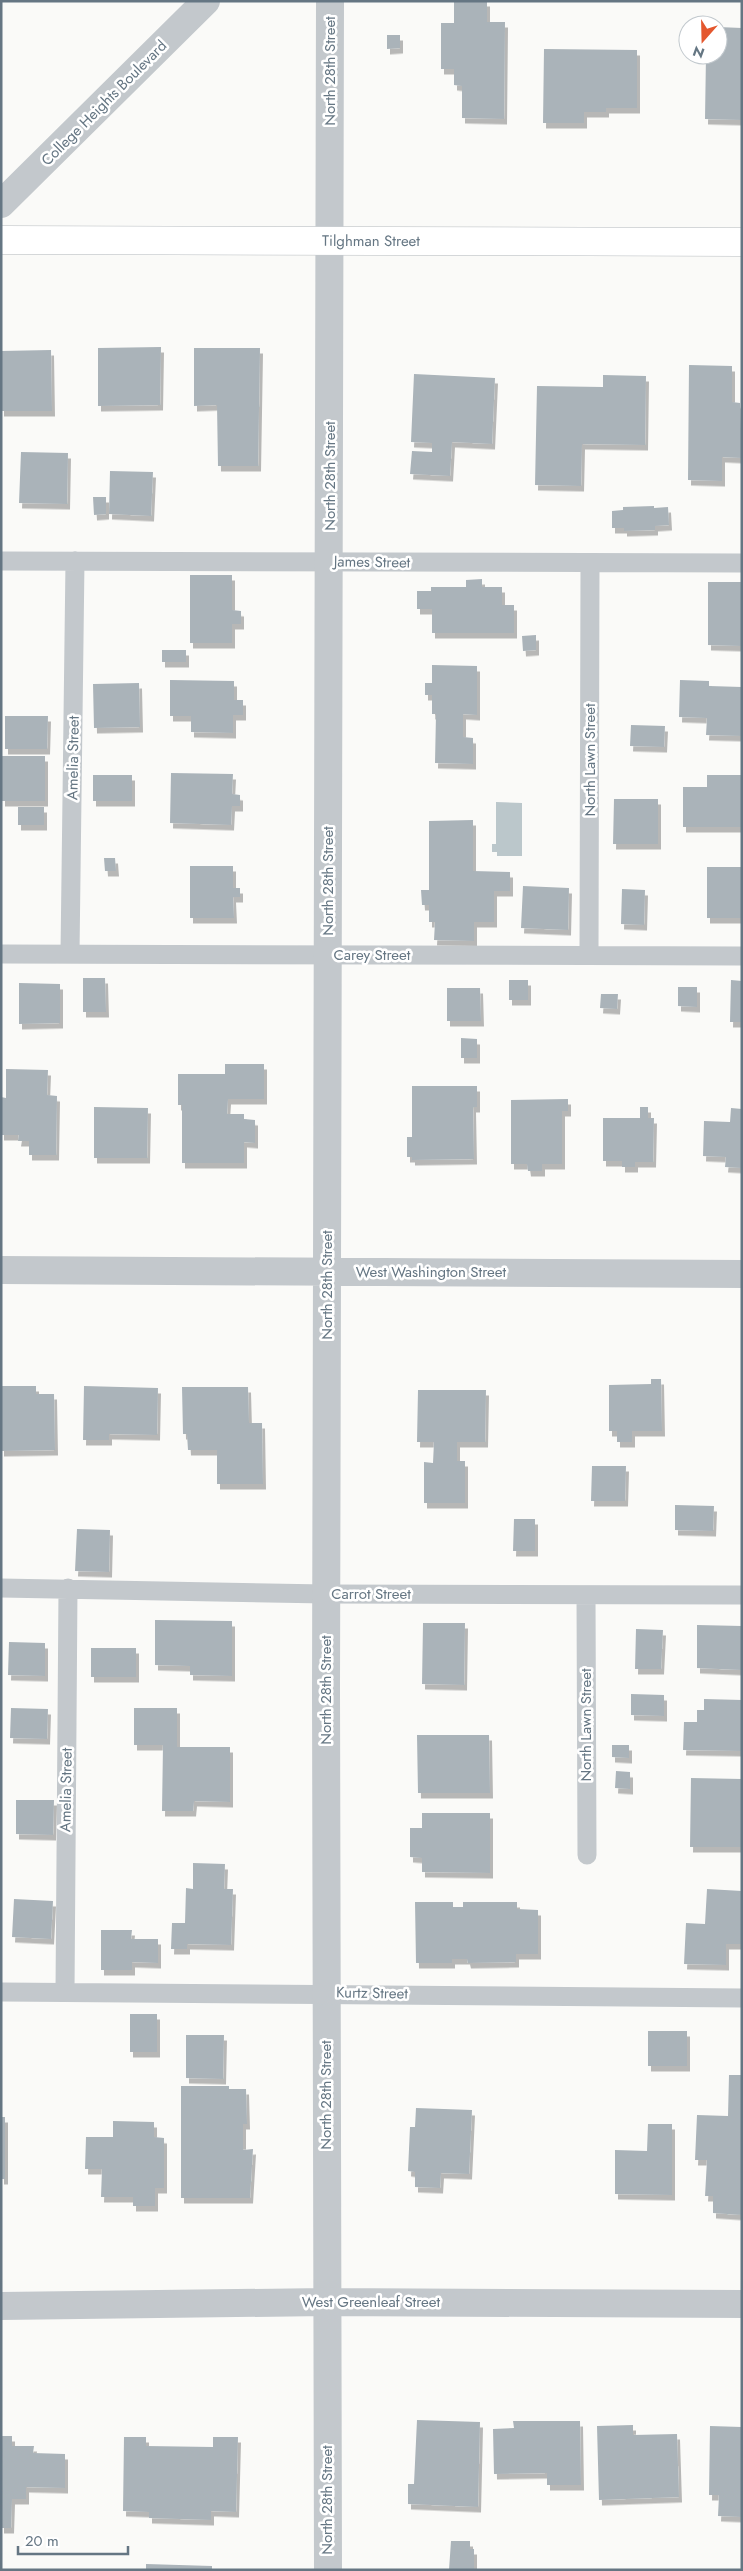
<svg xmlns="http://www.w3.org/2000/svg" width="743" height="2571" viewBox="0 0 743 2571" font-family="Jost,sans-serif">
<style>
.water{fill:#bbc7cb}
.building{fill:#aab3b9;filter:url(#shadow)}
.lines{fill:none;stroke-linecap:round;stroke-linejoin:round}
.primary-casing{stroke:#b5babe;stroke-width:29}
.service{stroke:#c3c8cc;stroke-width:19}
.minor{stroke:#c3c8cc;stroke-width:28}
.tertiary{stroke:#c3c8cc;stroke-width:28}
.primary{stroke:#fff;stroke-width:28}
.labels{text-anchor:middle;dominant-baseline:central;stroke-width:5;stroke-linejoin:round;paint-order:stroke}
.street-label{font-size:15px;fill:#657683;stroke:#fff}
</style>
<defs>
<filter id="shadow"><feDropShadow dx="3" dy="5.5" stdDeviation="0" flood-color="#0004"/></filter>
</defs>
<rect width="100%" height="100%" fill="#fafaf8"/>
<path class="water" d="M496,802L522,803V856H497V852H492V844H496Z"/>
<path class="building" d="M454,1H487V22H505L504,119L462,118V86L454,85V69H441V23H454Z
M718,27L742,28V120L705,119L706,55H718Z
M387,35H400V48L387,49Z
M544,49L637,50V108H606V112H584V123H543Z
M161,347L160,405L98,406V348Z
M194,348H260L258,466H218L217,405L194,406Z
M51,350L52,411H1V351Z
M689,365L732,366V402L740,403L742,458L722,457V481L688,480Z
M414,374L495,378L492,444L452,442L450,476L410,474L412,451L432,452V443L411,442Z
M603,375L646,376L645,445L582,444L581,486L535,485L537,386L603,387Z
M21,452L68,453L67,504L19,503Z
M110,471L153,472L151,516L109,514Z
M93,497H106V514L94,515Z
M654,506V508L668,507L669,525L655,526V530L624,531V528H612V511L623,510V507Z
M190,575H232V610L241,611V624H232V643H190Z
M482,579V587H502V605H514V633H432V609H417V591H431V587H466V580Z
M708,582H742V646L708,645Z
M536,635V650L523,651L522,636Z
M162,650H186V662H162Z
M432,665L477,666V715L463,714V737L473,738V764L435,763L436,714H432V695H425V683H432Z
M170,680L234,681V700H243V715H233V733L191,732V716H170Z
M680,680L709,681V686L742,687V736L706,735L707,718L679,717Z
M139,683L140,727L94,728L93,684Z
M5,716H48L47,749H5Z
M631,725L665,726L664,747L630,746Z
M2,756H45V801H2Z
M171,773L233,774L232,794L240,795V806H232L231,825L170,823Z
M93,775H132V801H93Z
M707,775H742V827H683V787H707Z
M614,799H658V844H613Z
M18,807H44V825H18Z
M473,820V871L510,872V891H494V922H474V941L434,940L435,922H429V905H422L421,890H429V821Z
M104,858H115L116,871H105Z
M190,866H233V888H240V897H233L234,918H190Z
M707,867H742V918H707Z
M523,886L569,888L568,930L521,928Z
M622,889L645,890L644,925L621,924Z
M83,978H105L106,1012H83Z
M509,980H528V1000H509Z
M731,980L742,981V1022H730Z
M19,983L60,984V1023L19,1024Z
M678,987H697V1007L678,1006Z
M447,988H480L481,1021H447Z
M601,994H618L617,1009L600,1008Z
M461,1038L477,1039V1058H461Z
M225,1064H264V1099H228L227,1114H244V1119L255,1120V1143L244,1142V1163H182V1105H178V1074H225Z
M6,1069L48,1070L47,1095L57,1096L56,1155H29V1141H18L19,1135H1V1097L6,1098Z
M412,1086H477V1107H473L474,1159L412,1160V1157H407V1137H412Z
M568,1099V1111H562V1164H542V1171H528L527,1164H511V1100Z
M94,1107L148,1108L147,1158H94Z
M640,1107H648V1118H654L653,1162H635V1167H622V1161H603V1118H640Z
M731,1108L742,1109V1168L725,1167L726,1157L703,1156L704,1121L730,1122Z
M651,1379H661L662,1431H632V1442H617V1431H609V1385L651,1384Z
M1,1386H36V1394H54L55,1450L1,1451Z
M84,1386L158,1388L157,1435L109,1434V1440H83Z
M182,1387H248L249,1423H262L263,1484H217V1450H188L187,1434H183Z
M418,1390H486L485,1442H457V1461H465V1503H424V1462L433,1463L434,1442H417Z
M592,1466H626L625,1501H591Z
M675,1505L714,1506L713,1531L675,1530Z
M514,1519H535V1551H513Z
M77,1529L110,1530L109,1572L75,1571Z
M155,1620L232,1621V1676L190,1675V1666L155,1665Z
M423,1623H465L464,1685L422,1684Z
M697,1625L742,1626V1670L697,1668Z
M636,1629L663,1630L661,1669H635Z
M9,1642L45,1643V1676L8,1675Z
M91,1648H136V1677H91Z
M631,1694L664,1695V1716L631,1715Z
M704,1699L742,1700V1751L683,1750L684,1722H697V1710H704Z
M11,1708L48,1709L47,1739L10,1738Z
M134,1708H177V1747H230V1802L194,1801L193,1811H162L163,1745H134Z
M417,1735H489L490,1793H418Z
M612,1745H629V1758L612,1757Z
M616,1771L630,1772V1789L615,1788Z
M691,1778L742,1779V1847H690Z
M16,1800H54L53,1835L16,1834Z
M422,1813H490V1873L422,1872V1858L410,1857V1828H422Z
M193,1863L225,1864L224,1889H233L231,1945L187,1944V1949H171L172,1923H185L186,1888L193,1889Z
M707,1889L742,1891V1944H726V1965L684,1964L686,1923L705,1924Z
M14,1899L53,1901L51,1939L12,1937Z
M415,1902H453V1907H463V1902H517V1909L538,1910V1954H516V1962L468,1963L467,1959H452V1963H416Z
M101,1930H132L131,1939H158V1963L132,1962V1970H101Z
M130,2014H157V2052H130Z
M648,2031H687V2066H648Z
M186,2035H224L223,2079L186,2078Z
M729,2075H742V2215L713,2213V2196H705L707,2160H695L697,2115L728,2116Z
M181,2086H229V2089H246L247,2124H243V2150L253,2149L250,2198H181Z
M416,2108L472,2110L469,2174L441,2173L440,2188L415,2187V2172L408,2171L410,2127H415Z
M1,2117H5V2179H1Z
M113,2121L154,2122V2137L164,2138V2188H155V2206H133V2197H101L102,2169H85L86,2137H113Z
M648,2124H672V2195L615,2194V2150L647,2151Z
M417,2420L480,2422L478,2507L408,2504V2484H414Z
M513,2421H580L581,2485H547V2473L494,2474L493,2429L514,2428Z
M633,2425V2435L677,2434L679,2497L599,2500L597,2426Z
M710,2426L742,2427V2517L718,2516L719,2495H709Z
M1,2436H12V2446H34L33,2453L65,2454V2488L26,2487V2499H12L11,2528H1Z
M124,2437H146V2446L213,2447V2437H238L236,2512L211,2511V2520L149,2518V2512L123,2511Z
M451,2541H470V2549H474V2570H449Z
M146,2564L212,2566V2570H146Z"/>
<g class="lines">
<defs>
<g id="primary">
<path id="s1" d="M1,240L742,242"/>
</g>
</defs>
<use href="#primary" class="primary-casing"/>
<path class="service" d="M1,561L742,563
M1,954L742,956
M70,954L75,561
M589,955L590,564
M1,1588L326,1594L742,1595
M586,1595L587,1855
M1,1992L742,1998
M65,1992L68,1588"/>
<path class="minor" d="M1,1270L742,1274
M1,2306L326,2302L742,2304
M328,2570L326,1690L330,1"/>
<path class="tertiary" d="M1,204L206,1"/>
<use href="#primary" class="primary"/>
</g>
<g class="labels">
<g class="street-label">
<text transform="translate(330 71) rotate(-90)">North 28th Street</text>
<text transform="translate(104 103) rotate(-45)">College Heights Boulevard</text>
<text stroke="none"><textPath href="#s1" startOffset="370">Tilghman Street</textPath></text>
<text transform="translate(330 476) rotate(-90)">North 28th Street</text>
<text transform="translate(372 562) rotate(1)">James Street</text>
<text transform="translate(73 758) rotate(-89)">Amelia Street</text>
<text transform="translate(590 760) rotate(-90)">North Lawn Street</text>
<text transform="translate(328 881) rotate(-90)">North 28th Street</text>
<text x="372" y="955">Carey Street</text>
<text x="431" y="1272">West Washington Street</text>
<text transform="translate(327 1285) rotate(-90)">North 28th Street</text>
<text x="371" y="1594">Carrot Street</text>
<text transform="translate(326 1690) rotate(-90)">North 28th Street</text>
<text transform="translate(586 1725) rotate(-90)">North Lawn Street</text>
<text transform="translate(66 1790) rotate(-89)">Amelia Street</text>
<text transform="translate(372 1993) rotate(1)">Kurtz Street</text>
<text transform="translate(326 2095) rotate(-90)">North 28th Street</text>
<text x="371" y="2302">West Greenleaf Street</text>
<text transform="translate(327 2500) rotate(-90)">North 28th Street</text>
</g>
</g>
<rect width="743" height="2571" fill="none" stroke="#657683" stroke-width="5"/>
<g transform="translate(703 40) rotate(200)"><circle r="24" fill="#ffffff" stroke="#c1c8cd"/>
<path d="M0-4L9 19L0 12L-9 19Z" fill="#e4572e"/>
<text y="-8" font-size="14" font-weight="bold" text-anchor="middle" fill="#657683">N</text>
</g>
<path d="M18 2546v8h110v-8" fill="none" stroke="#657683" stroke-width="2.5"/>
<text x="25" y="2546" font-size="15" fill="#657683" stroke="#ffffff" stroke-width="4" paint-order="stroke">20 m</text>
</svg>
